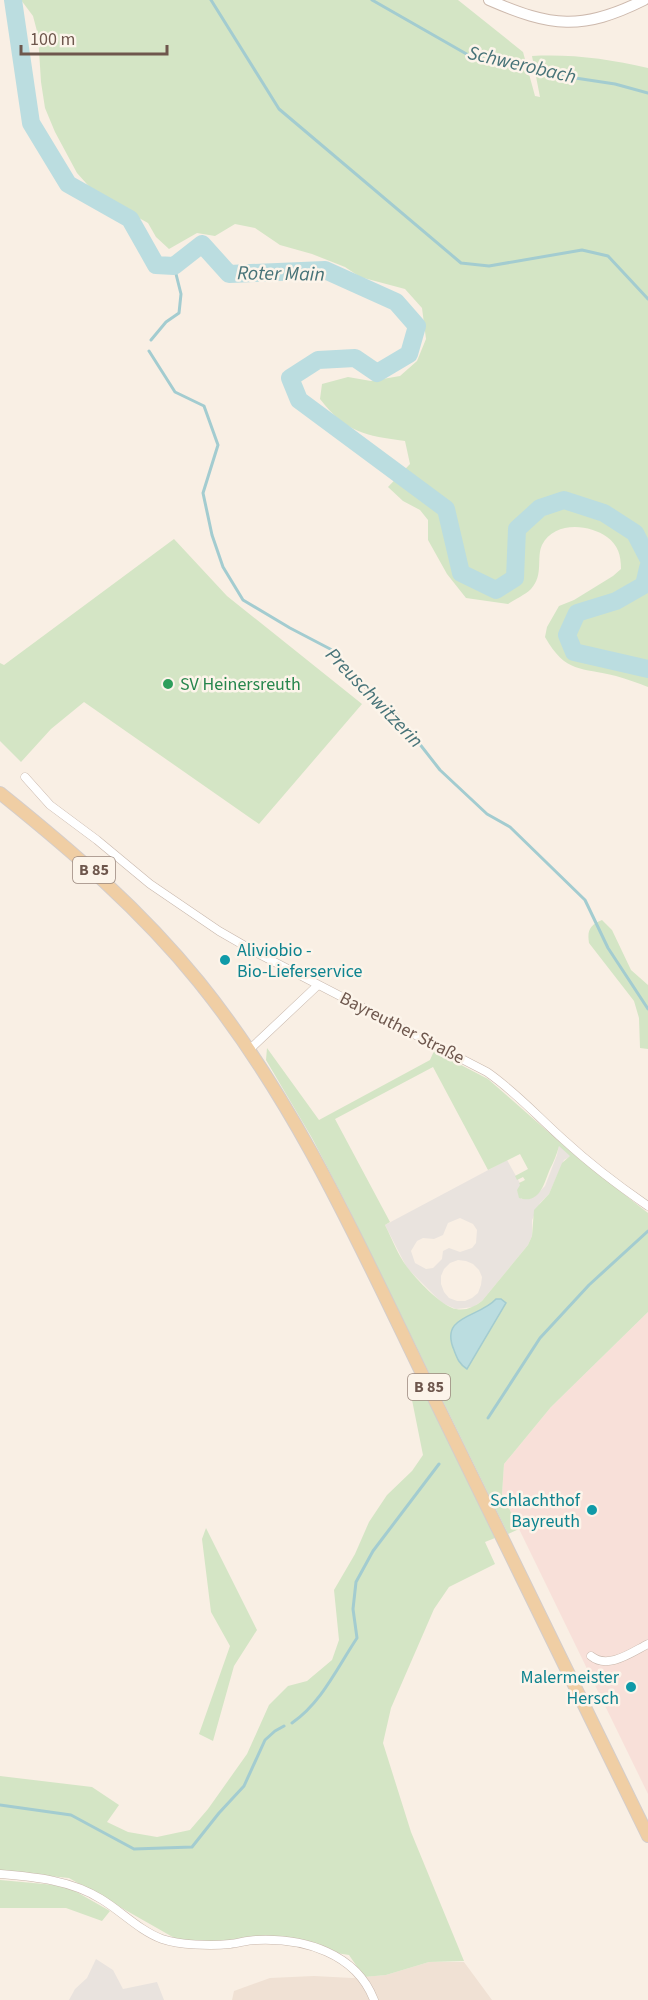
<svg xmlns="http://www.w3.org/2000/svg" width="648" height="2000" viewBox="0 0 648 2000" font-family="'Source Sans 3',sans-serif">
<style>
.residential{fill:#f0e1d4}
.commercial{fill:#f8e0d9}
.industrial{fill:#e9e3de;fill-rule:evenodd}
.green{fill:#d4e5c5;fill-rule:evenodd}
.water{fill:#bbdde0;stroke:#a3ccd0;stroke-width:1.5}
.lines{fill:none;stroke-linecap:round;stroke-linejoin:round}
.stream{stroke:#a3ccd0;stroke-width:3}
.river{stroke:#bbdde0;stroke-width:18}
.street-casing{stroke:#c8b7ac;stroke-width:9}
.secondary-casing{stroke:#cdb9ad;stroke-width:12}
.primary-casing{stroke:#d4cdca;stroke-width:14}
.street{stroke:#fff;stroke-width:8}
.secondary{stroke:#fff;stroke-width:10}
.primary{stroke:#f0cea4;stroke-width:12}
.leisure-dot{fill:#2e9e5b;stroke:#fcf4ea;stroke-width:2}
.culture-dot{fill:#0f9aa8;stroke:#fcf4ea;stroke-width:2}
.labels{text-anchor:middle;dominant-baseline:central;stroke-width:5;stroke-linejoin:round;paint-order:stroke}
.shield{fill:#fcf4ea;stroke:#99867c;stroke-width:1.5}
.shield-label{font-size:16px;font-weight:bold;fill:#6e574d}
.leisure-label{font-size:18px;fill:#27864d;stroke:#fcf4ea;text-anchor:start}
.culture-label{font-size:18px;fill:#0d838f;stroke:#fcf4ea;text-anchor:end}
.street-label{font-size:18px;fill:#6e574d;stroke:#fcf4ea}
.water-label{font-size:20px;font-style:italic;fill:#477378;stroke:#fcf4ea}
</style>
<rect width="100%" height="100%" fill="#f9efe4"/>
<path class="residential" d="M429,1962H464L492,2000H232L234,1991L270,1978L314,1976L352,1978L386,1975Z"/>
<path class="commercial" d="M648,1312V1794L502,1494L504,1464L551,1407Z"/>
<path class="industrial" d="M559,1145L571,1156L564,1160L549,1194L540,1203L532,1220V1236L528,1245L482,1301L473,1307L456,1309L442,1303L407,1268L385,1225L507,1160L521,1185V1199L534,1197L545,1186L557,1155ZM460,1218L473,1224L477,1230L476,1243L472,1248L460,1252L449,1248L443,1251L442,1259L433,1268L426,1269L415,1263L411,1251L417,1241L423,1238L434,1239L443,1235L448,1223ZM458,1260L466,1261L473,1264L479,1270L482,1277L481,1285L478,1293L472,1298L465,1301H457L449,1298L444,1292L441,1284V1276L444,1269L450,1263Z
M96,1959L113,1970L123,1989L157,1982L164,2000H69L75,1989L87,1978Z"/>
<path class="green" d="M21,0H458L523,52L535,96L540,97L532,56C572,54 609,59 648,68V687C638,683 627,679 616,676C581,667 566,674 545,637L547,627L559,606L574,600L613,576L621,569C621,555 618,545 607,537C589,524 554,521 542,545C536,558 544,575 531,589C525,595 515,599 508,604L466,598L447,574L428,540V520L420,510L403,501L388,487L410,464L405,441C366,436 345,432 320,399L322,384L348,377L371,381L400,376L417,361L426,339L422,308L405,289L360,277L345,267L312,254L280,245L255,228L235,224L215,236L197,233L169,249L156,237L148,223L139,218L129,216L119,207L94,192L77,173L55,132L45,108L41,82L38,35L33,16Z
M174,539L227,596L362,704L259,824L84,702L51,729L21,762L0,741V663L4,665Z
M602,920L612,930L631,970L648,985V1049L640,1048L639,1018L634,1001L589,943C587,930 590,925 602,920Z
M267,1048L319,1120L430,1060L434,1051L488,1079L578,1158L648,1213V1312L551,1407L504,1464L502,1494L519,1529L508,1534L348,1207L312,1138L266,1060ZM433,1067L488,1170L520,1154L528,1169L515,1176L517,1180L523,1177L525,1180L519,1183L520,1185L517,1190L519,1198C540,1205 544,1183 550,1169C554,1161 557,1154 559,1146L570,1156L562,1163L549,1194L534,1210L532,1236L528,1245L482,1301C474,1307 466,1311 456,1309C442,1307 416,1279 407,1267C398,1255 392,1239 385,1225L390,1222L335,1119Z
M421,1384L495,1538L485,1542L495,1564L449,1587L434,1609L391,1708L383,1743L411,1832L464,1961L429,1962L386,1975L364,1977L349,1955L279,1944L178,1940L69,1878L0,1871V1776L92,1787L119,1805L107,1822L128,1832L157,1837L190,1830L208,1809L247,1754L269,1705L288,1686L307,1681L332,1660L339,1640L334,1590L355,1554L369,1522L387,1495L412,1471L423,1455L410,1390Z
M206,1528L257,1630L234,1666L213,1741L199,1734L230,1646L211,1612L202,1539Z
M0,1880L66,1886L110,1911L102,1921L66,1908H0Z"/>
<path class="water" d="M496,1299H501L506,1303L467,1369C459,1364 457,1358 454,1350C439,1315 479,1318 496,1299Z"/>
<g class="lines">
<path class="stream" d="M211,0L279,109L461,263L489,266L582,250L608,256L648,299
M372,0L470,56L562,76L615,84L648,93
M151,340L166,322L179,313L181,294L174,266
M149,351L175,392L204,406L218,445L203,493L212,535L223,567L243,600L290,628L334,651L372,695L397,715L440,770L487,814L510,827L585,900L608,948L648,1009
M488,1418L540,1338L589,1285L648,1231
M292,1723C322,1702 337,1668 357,1638L353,1609L356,1582L373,1551L439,1464
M0,1805L71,1815L134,1849L192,1847L219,1813L244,1786L265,1740L275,1731L284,1726"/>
<path class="river" d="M13,0L31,123L68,184L130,219L156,265L174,266L202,244L229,274L325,270L396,302L417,326L409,354L377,373L355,358L318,360L290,378L299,400L446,509L461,573L496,590L515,578L517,529L540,508L564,500L604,513L635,533L648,558
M648,568L644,585L616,601L577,613L567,635L574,652L648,669"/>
<defs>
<path id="street" d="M25,777L50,805L97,840L150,884L219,931L259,954L487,1072C516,1092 538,1117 564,1140C590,1164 619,1186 648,1206
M249,1050L318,985
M591,1656C608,1670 632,1652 648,1644
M0,1874C35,1877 71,1880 101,1899C121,1911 140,1931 162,1939C179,1945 211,1946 230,1944C239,1943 248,1940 257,1940C304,1938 356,1953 374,2000"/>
<path id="secondary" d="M489,0C551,27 582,31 644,0"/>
<path id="primary" d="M0,793C72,851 140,909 199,982C296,1102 359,1244 426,1382C500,1534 574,1685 648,1836"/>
</defs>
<use href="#street" class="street-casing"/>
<use href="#secondary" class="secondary-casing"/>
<use href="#primary" class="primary-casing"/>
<use href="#street" class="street"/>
<use href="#secondary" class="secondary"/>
<use href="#primary" class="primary"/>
</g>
<circle class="leisure-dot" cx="168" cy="684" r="6"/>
<g class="culture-dot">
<circle cx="225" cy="960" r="6"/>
<circle cx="592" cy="1510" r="6"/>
<circle cx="631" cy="1687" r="6"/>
</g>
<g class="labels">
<g class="shield">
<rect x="73" y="857" width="42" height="26" rx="4.5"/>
<rect x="408" y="1374" width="42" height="26" rx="4.5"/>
</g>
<g class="shield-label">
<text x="94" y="870">B 85</text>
<text x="429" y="1387">B 85</text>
</g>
<g class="leisure-label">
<text x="180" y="684">SV Heinersreuth</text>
</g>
<g class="culture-label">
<text x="237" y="950" text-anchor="start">Aliviobio -<tspan x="237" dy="21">Bio-Lieferservice</tspan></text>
<text x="580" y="1500">Schlachthof<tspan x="580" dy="21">Bayreuth</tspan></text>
<text x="619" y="1677">Malermeister<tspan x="619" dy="21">Hersch</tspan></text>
</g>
<g class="street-label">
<text transform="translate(402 1028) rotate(27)">Bayreuther Straße</text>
</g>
<g class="water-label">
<text transform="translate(522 65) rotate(13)">Schwerobach</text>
<text transform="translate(281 274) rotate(1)">Roter Main</text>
<text transform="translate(374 698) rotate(46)">Preuschwitzerin</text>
</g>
</g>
<path d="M21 45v9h146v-9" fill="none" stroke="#6e574d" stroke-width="3"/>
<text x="30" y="45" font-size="18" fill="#6e574d" stroke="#fcf4ea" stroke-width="4.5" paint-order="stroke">100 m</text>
</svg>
